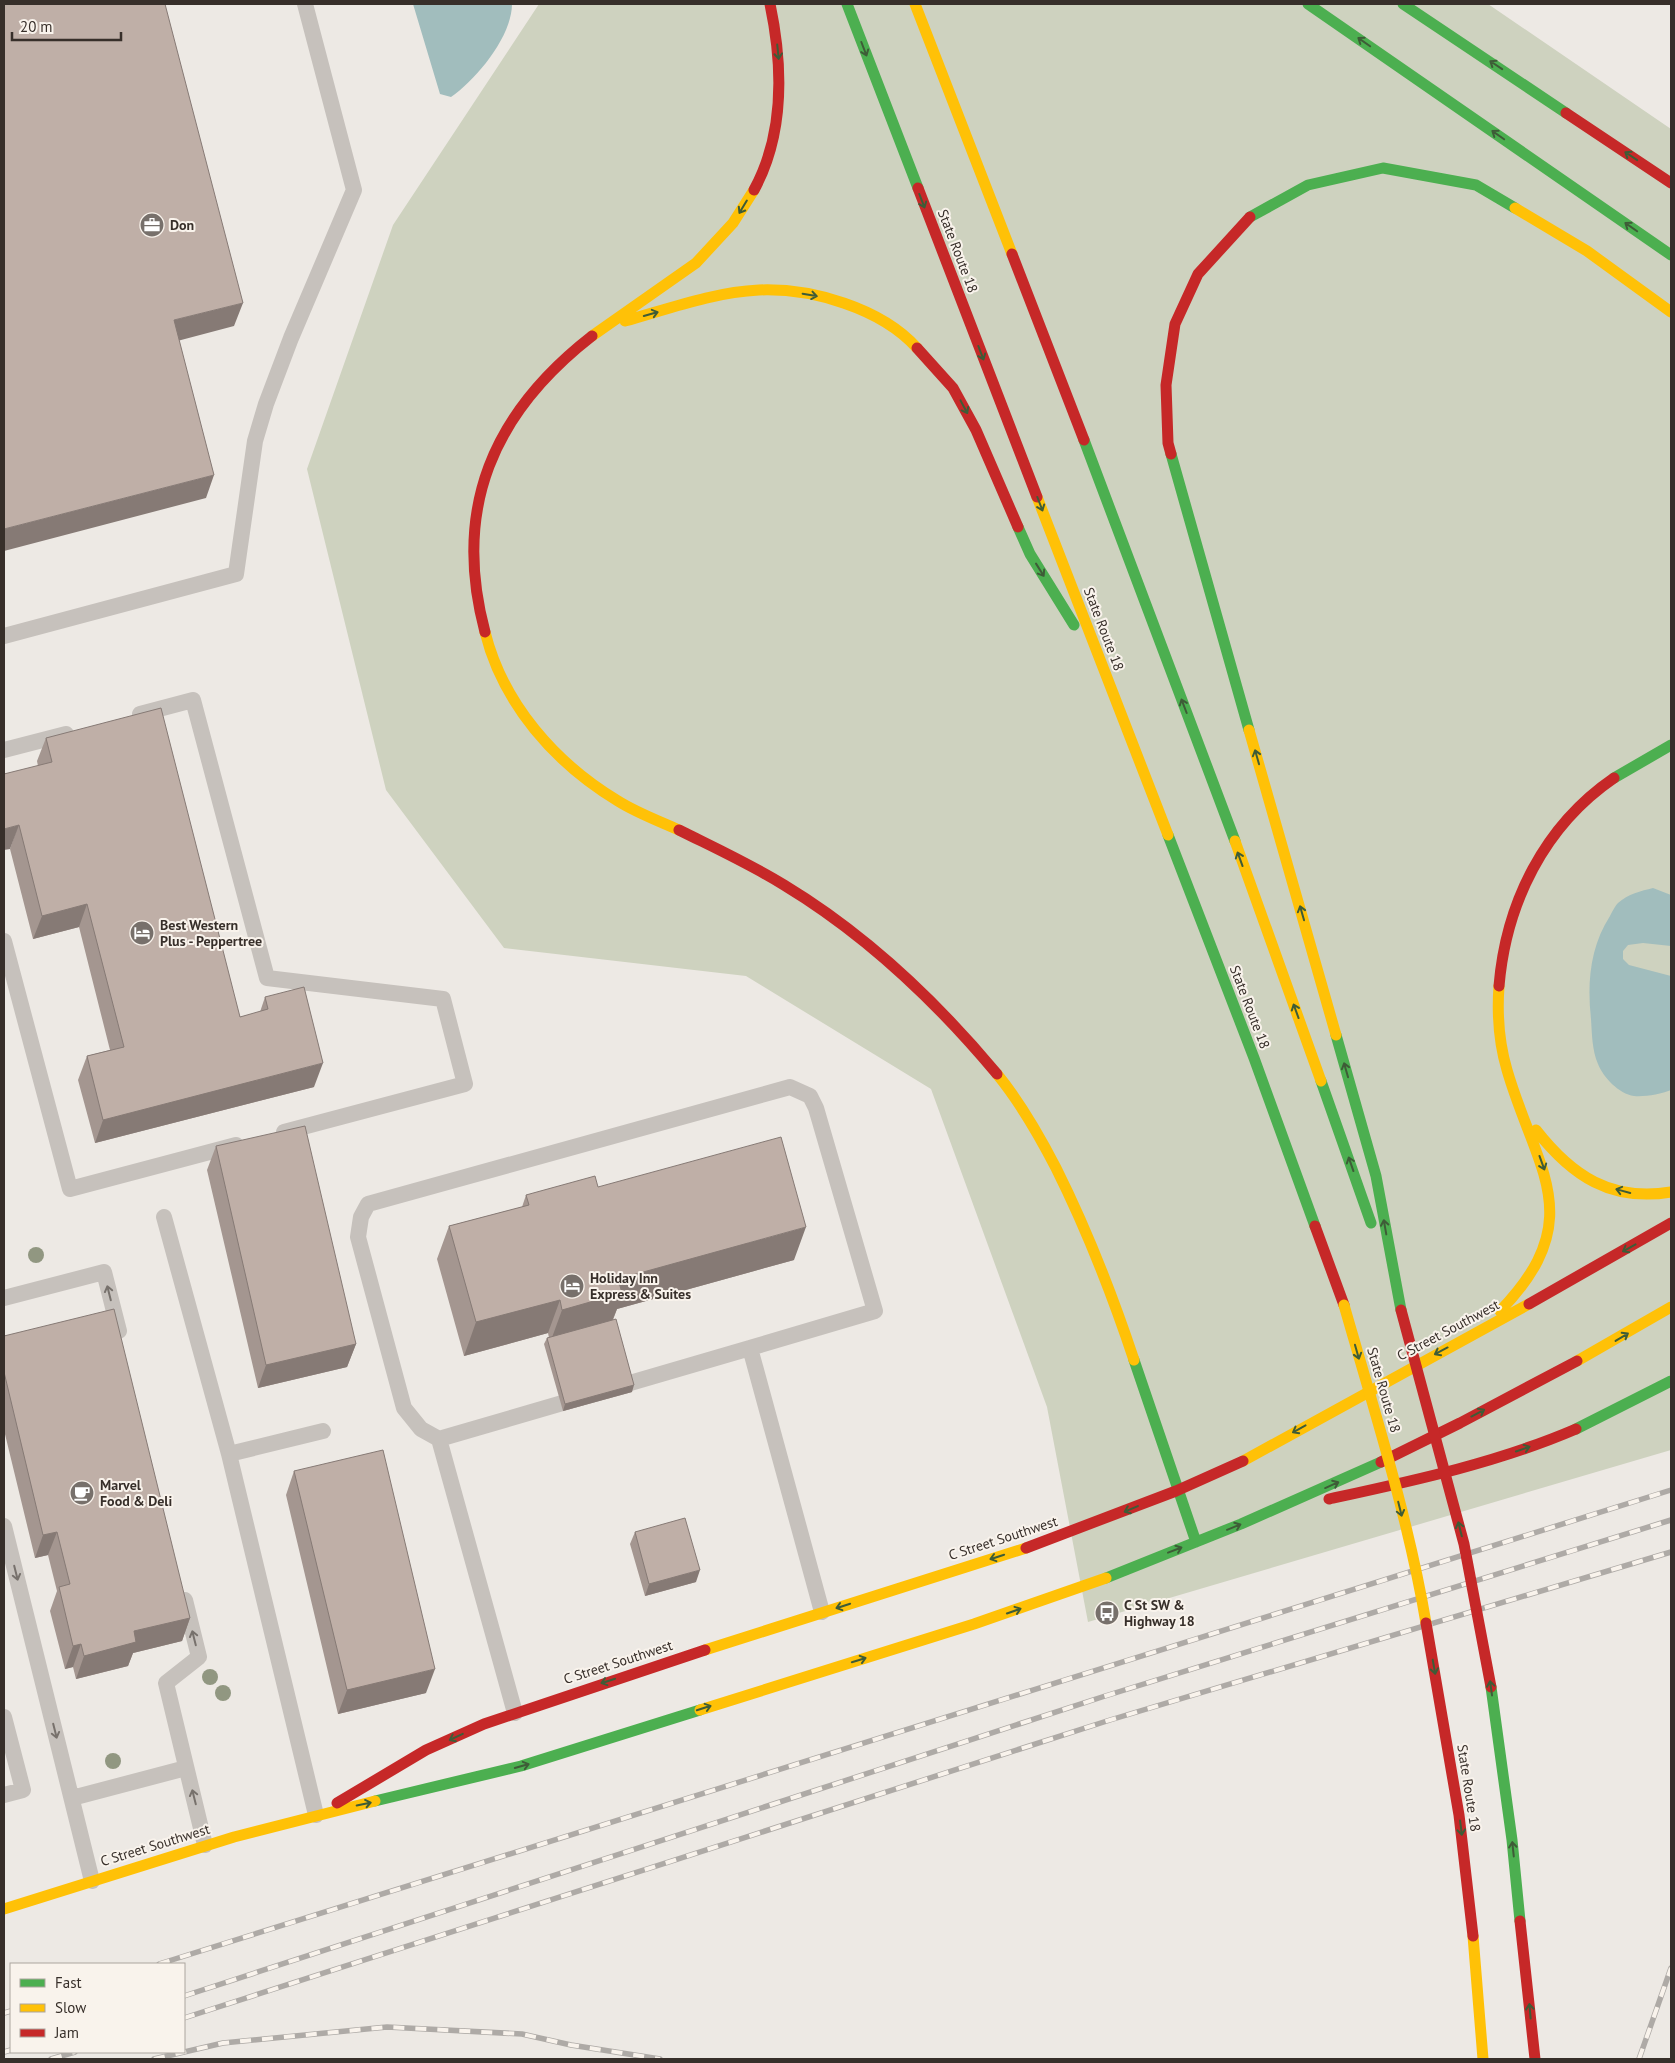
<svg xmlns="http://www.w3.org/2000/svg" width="1675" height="2063" viewBox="0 0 1675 2063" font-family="'PT Sans',sans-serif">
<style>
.green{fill:#ced2bf}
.water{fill:#a1bdbd}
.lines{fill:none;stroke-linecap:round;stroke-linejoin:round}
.lane{stroke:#c6c1bc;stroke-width:16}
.fast{stroke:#4caf50;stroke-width:11}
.slow{stroke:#ffc107;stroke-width:11}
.jam{stroke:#c62828;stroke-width:11}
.rail-casing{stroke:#aeaaa6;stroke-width:5.5}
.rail{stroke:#f9f3ec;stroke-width:4;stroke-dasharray:11;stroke-linecap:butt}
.fast-bridge{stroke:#4caf50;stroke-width:11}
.slow-bridge{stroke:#ffc107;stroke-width:11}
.jam-bridge{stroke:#c62828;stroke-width:11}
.tree{fill:#919781}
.wall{fill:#a49690}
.shaded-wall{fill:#867a75}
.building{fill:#bfafa7;stroke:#867a75}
.oneway{stroke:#3e5c37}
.oneway2{stroke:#77716c}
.labels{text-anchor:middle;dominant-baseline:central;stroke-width:4;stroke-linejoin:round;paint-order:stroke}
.poi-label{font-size:14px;font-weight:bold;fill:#372f2a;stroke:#f9f3ec;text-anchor:start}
.street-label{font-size:14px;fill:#372f2a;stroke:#f9f3ec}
</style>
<rect width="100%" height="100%" fill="#ede9e4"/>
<path class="green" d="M539,4H1488L1671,129V1450L1088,1622L1047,1407L931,1089L746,976L504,948L386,790L307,469L393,225Z"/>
<path class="water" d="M413,4H512C512,36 477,79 451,97L440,94Z
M1653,888L1671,895V946L1643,943L1628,945L1623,951V959L1629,965L1671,976V1090C1661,1094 1645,1097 1634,1096C1619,1094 1603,1077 1598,1064C1592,1050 1592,1034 1591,1019C1587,983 1590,947 1610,916C1612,912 1615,906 1618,903C1628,894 1641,891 1653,888Z"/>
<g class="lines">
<path class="lane" d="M4,636L236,574L255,441L266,404L291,338L354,190L305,4
M140,714L193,700L267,978L443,999L465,1084L284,1132
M4,750L66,734
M4,941L70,1189L236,1145
M164,1217L229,1454L316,1815
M4,1298L104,1272L119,1331
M613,1388L750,1348
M583,1397L439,1439L421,1429L404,1408L358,1237L361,1217L368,1204L790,1087L810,1096L816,1108L875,1311L750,1348L822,1612
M439,1439L515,1713
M229,1454L323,1431
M4,1526L92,1881
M185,1600L199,1657L166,1683L205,1845
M4,1717L23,1790L4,1795
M72,1798L186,1768"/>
<path class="fast" d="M847,4L918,188
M1308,4L1671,255
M1403,4L1566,113
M1250,217L1308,185L1383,168L1476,185L1515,208
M1084,440L1235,841
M1171,454L1249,730
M1018,527L1030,554L1074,625
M1614,778L1671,745
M1168,835L1254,1058L1315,1226
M1336,1035L1376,1176L1401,1310
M1321,1081L1371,1223
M1134,1360L1196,1542
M1576,1429L1671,1381
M1106,1578L1241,1524L1381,1462
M375,1801L521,1766L700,1710"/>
<path class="slow" d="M915,4L1012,254
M1515,208L1587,251L1671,312
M625,321C668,309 714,292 759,290C812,288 881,308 917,348
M592,336L696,263L733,223L754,190
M1037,497L1168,835
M485,632C503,704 555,763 618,801C637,813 659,821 679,830
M1249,730L1336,1035
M1235,841L1321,1081
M1499,986C1497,1014 1499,1043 1507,1070C1536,1170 1590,1218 1500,1311
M997,1074C1020,1102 1039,1135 1056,1168C1087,1230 1112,1294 1134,1360
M1536,1130C1572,1176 1611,1202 1671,1192
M1577,1361L1671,1307
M1243,1461L1529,1304
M705,1650L1026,1548
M700,1710L974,1624L1106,1578
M4,1909L234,1837L375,1801"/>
<path class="jam" d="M1566,113L1671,183
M918,188L1037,497
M754,190C785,133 783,66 770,4
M1012,254L1084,440
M917,348L953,388L976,430L1018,527
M1171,454L1168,443L1166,385L1175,324L1198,274L1250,217
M485,632C452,508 493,413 592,336
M679,830C715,848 750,864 784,885C865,934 936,1001 997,1074
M1499,986C1506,903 1544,826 1614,778
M1315,1226L1344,1305
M1529,1304L1671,1223
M1381,1462L1460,1423L1577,1361
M1329,1499C1412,1481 1497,1463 1576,1429
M1026,1548L1176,1491L1243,1461
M337,1803L426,1750L484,1724L705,1650"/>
<defs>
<path id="rail" d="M159,1964L1671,1490
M184,1996L1102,1697L1671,1520
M4,2013L11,2011
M184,2018L1110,1720L1671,1552
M4,2052L11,2050
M51,2059L75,2052
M154,2059L223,2043L387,2027L522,2034L571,2045L660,2059
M1639,2059L1671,1968"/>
</defs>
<use href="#rail" class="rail-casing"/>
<use href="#rail" class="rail"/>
<path class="fast-bridge" d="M1491,1687L1512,1840L1520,1921"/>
<path class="slow-bridge" d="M1344,1305C1374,1410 1408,1516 1426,1623
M1473,1936L1483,2059"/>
<path class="jam-bridge" d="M1401,1310L1464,1544L1491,1687
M1426,1623L1459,1815L1473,1936
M1520,1921L1535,2059"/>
</g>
<g class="tree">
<circle cx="36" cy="1255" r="8"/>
<circle cx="210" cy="1677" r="8"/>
<circle cx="223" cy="1693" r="8"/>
<circle cx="113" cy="1761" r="8"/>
</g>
<path class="wall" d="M46,738L240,1017L260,1012L265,997L314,1087L95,1143L78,1080L87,1056L110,1050L79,927L33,939L10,849L38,766L37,761Z
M216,1146L356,1344L347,1367L258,1388L207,1170Z
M598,1187L794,1260L617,1309L613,1320L632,1392L563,1411L544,1344L547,1338H549L548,1333L464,1356L437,1259L449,1226L522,1207L526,1195Z
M4,1336L190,1618L182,1641L133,1653L128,1666L76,1679L73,1667L65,1669L50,1611L57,1591L48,1555L35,1558L4,1430Z
M294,1471L426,1693L338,1714L286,1495Z
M635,1532L696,1582L645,1596L630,1544Z"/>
<path class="shaded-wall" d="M243,303L234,326L166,344L174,320Z
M214,475L206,498L4,551V529Z
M19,825L10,849L4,850V829Z
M87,904L79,927L33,939L42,916Z
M323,1063L314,1087L95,1143L103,1120Z
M806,1227L794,1260L617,1309L610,1326L550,1343L562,1310L618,1279Z
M560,1300L548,1333L464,1356L476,1322Z
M356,1344L347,1367L258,1388L266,1365Z
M634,1385L632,1392L563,1411L565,1404Z
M57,1532L48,1555L35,1558L43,1535Z
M700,1570L696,1582L645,1596L649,1584Z
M190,1618L182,1641L133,1653L128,1666L76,1679L84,1656L134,1631Z
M81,1644L73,1667L65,1669L73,1646Z
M435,1669L426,1693L338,1714L347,1690Z"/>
<path class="building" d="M4,4H165L243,303L174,320L214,475L4,529Z
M161,708L240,1017L268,1009L265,997L304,987L323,1063L103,1120L87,1056L124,1047L87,904L42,916L19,825L4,829V774L52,762L46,738Z
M305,1126L356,1344L266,1365L216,1146Z
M781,1137L806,1227L618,1279L622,1293L562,1310L560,1300L476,1322L449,1226L529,1205L526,1195L595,1176L598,1187Z
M114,1309L190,1618L134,1631L136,1642L84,1656L81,1644L73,1646L59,1587L70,1584L57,1532L43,1535L4,1372V1336Z
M616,1319L634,1385L565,1404L547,1338Z
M383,1450L435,1669L347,1690L294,1471Z
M685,1518L700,1570L649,1584L635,1532Z"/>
<defs><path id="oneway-shaft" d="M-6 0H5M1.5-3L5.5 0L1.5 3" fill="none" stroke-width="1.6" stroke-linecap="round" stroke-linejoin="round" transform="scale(1.25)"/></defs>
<g class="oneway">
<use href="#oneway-shaft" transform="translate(1364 42) rotate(-145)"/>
<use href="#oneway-shaft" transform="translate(864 49) rotate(69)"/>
<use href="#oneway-shaft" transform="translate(778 52) rotate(84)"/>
<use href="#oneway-shaft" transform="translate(1496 65) rotate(-146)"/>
<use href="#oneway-shaft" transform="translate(1498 135) rotate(-145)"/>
<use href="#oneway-shaft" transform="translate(1631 156) rotate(-146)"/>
<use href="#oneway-shaft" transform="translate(922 201) rotate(69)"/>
<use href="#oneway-shaft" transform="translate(743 207) rotate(121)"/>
<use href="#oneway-shaft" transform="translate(1631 227) rotate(-145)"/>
<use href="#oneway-shaft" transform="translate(810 295) rotate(10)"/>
<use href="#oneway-shaft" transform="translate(651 314) rotate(-16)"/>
<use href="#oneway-shaft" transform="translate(981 353) rotate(69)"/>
<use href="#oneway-shaft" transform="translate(964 407) rotate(62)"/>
<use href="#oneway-shaft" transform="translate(1040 504) rotate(69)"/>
<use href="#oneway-shaft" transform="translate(1040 570) rotate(58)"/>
<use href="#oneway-shaft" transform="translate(1184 706) rotate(-111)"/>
<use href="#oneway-shaft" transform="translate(1257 757) rotate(-106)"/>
<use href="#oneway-shaft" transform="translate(1240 859) rotate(-110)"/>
<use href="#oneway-shaft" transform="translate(1302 913) rotate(-106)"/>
<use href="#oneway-shaft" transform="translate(1296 1011) rotate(-110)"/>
<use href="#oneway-shaft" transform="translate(1346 1070) rotate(-106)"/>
<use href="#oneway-shaft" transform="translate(1542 1163) rotate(70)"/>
<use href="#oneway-shaft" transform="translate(1351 1164) rotate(-109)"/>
<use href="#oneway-shaft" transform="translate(1623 1191) rotate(-165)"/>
<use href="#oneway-shaft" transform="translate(1385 1227) rotate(-100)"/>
<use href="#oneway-shaft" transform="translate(1629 1248) rotate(151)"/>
<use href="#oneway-shaft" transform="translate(1622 1337) rotate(-31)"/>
<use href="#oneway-shaft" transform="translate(1441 1351) rotate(152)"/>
<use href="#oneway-shaft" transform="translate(1357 1352) rotate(74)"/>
<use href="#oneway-shaft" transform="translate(1478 1413) rotate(-28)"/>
<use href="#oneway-shaft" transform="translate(1299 1429) rotate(151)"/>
<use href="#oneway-shaft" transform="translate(1523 1449) rotate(-19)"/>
<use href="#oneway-shaft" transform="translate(1332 1485) rotate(-24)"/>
<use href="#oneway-shaft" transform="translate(1131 1509) rotate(157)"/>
<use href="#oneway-shaft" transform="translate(1400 1509) rotate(76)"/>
<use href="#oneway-shaft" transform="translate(1234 1527) rotate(-22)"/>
<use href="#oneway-shaft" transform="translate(1460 1529) rotate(-104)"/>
<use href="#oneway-shaft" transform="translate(1175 1550) rotate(-21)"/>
<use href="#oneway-shaft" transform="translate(997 1557) rotate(162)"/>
<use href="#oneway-shaft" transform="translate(843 1606) rotate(162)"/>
<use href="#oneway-shaft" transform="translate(1014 1611) rotate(-19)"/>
<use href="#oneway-shaft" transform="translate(859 1660) rotate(-17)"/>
<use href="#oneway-shaft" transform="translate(1434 1667) rotate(80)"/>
<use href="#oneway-shaft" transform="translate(608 1681) rotate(162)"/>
<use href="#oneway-shaft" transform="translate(1491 1688) rotate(-98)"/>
<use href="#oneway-shaft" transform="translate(704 1708) rotate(-18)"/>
<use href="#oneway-shaft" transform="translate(456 1737) rotate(155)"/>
<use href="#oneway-shaft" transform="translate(522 1766) rotate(-16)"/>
<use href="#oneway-shaft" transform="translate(364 1804) rotate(-12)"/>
<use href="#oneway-shaft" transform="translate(1461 1828) rotate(83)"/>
<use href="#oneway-shaft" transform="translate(1513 1849) rotate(-96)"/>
<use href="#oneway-shaft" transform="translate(1530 2011) rotate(-95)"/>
</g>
<g class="oneway2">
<use href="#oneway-shaft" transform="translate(109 1293) rotate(-104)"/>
<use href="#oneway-shaft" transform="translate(16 1573) rotate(76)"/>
<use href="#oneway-shaft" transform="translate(194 1638) rotate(-104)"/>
<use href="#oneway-shaft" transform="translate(55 1731) rotate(76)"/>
<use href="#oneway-shaft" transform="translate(194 1797) rotate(-104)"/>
</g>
<defs>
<symbol id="office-disc" viewBox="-11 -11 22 22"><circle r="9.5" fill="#77706b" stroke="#f9f3ec"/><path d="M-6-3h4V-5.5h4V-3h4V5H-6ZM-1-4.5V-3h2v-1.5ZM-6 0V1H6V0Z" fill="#fff"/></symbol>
<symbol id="hotel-disc" viewBox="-11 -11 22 22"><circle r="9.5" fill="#77706b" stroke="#f9f3ec"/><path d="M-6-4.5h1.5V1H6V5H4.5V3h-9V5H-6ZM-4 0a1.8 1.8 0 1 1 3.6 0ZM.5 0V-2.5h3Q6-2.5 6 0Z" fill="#fff"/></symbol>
<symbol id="cafe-disc" viewBox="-11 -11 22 22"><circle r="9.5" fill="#77706b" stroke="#f9f3ec"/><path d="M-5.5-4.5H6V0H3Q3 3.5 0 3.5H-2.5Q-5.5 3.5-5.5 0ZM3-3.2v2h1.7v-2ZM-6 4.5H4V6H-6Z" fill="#fff"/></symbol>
<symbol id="bus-disc" viewBox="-11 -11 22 22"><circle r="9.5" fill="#77706b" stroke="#f9f3ec"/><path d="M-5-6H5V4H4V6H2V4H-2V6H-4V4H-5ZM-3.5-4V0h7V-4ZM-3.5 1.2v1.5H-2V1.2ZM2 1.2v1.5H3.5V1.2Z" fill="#fff"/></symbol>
</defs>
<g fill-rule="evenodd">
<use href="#office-disc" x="138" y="211" width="28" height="28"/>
<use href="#hotel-disc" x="128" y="919" width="28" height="28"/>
<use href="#hotel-disc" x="558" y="1272" width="28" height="28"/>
<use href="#cafe-disc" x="68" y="1479" width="28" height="28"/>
<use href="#bus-disc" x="1093" y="1599" width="28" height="28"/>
</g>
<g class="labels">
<g class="poi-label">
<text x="170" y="225">Don</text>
<text x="160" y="925">Best Western<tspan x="160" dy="16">Plus - Peppertree</tspan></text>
<text x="590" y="1278">Holiday Inn<tspan x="590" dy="16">Express &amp; Suites</tspan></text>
<text x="100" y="1485">Marvel<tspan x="100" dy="16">Food &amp; Deli</tspan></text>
<text x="1124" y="1605">C St SW &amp;<tspan x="1124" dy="16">Highway 18</tspan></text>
</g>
<g class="street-label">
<text transform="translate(958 251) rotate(69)">State Route 18</text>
<text transform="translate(1104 629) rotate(69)">State Route 18</text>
<text transform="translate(1250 1007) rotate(69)">State Route 18</text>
<text transform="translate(1448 1330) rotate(-28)">C Street Southwest</text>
<text transform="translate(1384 1390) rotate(74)">State Route 18</text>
<text transform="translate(1003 1538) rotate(-18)">C Street Southwest</text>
<text transform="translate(618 1662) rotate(-18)">C Street Southwest</text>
<text transform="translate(1469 1788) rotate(81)">State Route 18</text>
<text transform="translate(155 1845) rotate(-17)">C Street Southwest</text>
</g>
</g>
<rect width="1675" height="2063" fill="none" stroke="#372f2a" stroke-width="10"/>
<rect x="10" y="1963" width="175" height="90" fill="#f9f3ec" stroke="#aba59e"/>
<rect x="20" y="1979" width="25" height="8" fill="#4caf50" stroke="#aba59e"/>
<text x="55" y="1988" font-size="15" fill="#372f2a">Fast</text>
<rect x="20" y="2004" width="25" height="8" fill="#ffc107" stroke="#aba59e"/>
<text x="55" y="2013" font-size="15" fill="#372f2a">Slow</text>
<rect x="20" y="2029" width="25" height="8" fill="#c62828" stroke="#aba59e"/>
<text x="55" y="2038" font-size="15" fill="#372f2a">Jam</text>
<path d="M12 32v8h109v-8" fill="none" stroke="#372f2a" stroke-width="2.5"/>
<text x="20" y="32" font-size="15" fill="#372f2a" stroke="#f9f3ec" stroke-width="4" paint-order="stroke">20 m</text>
</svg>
